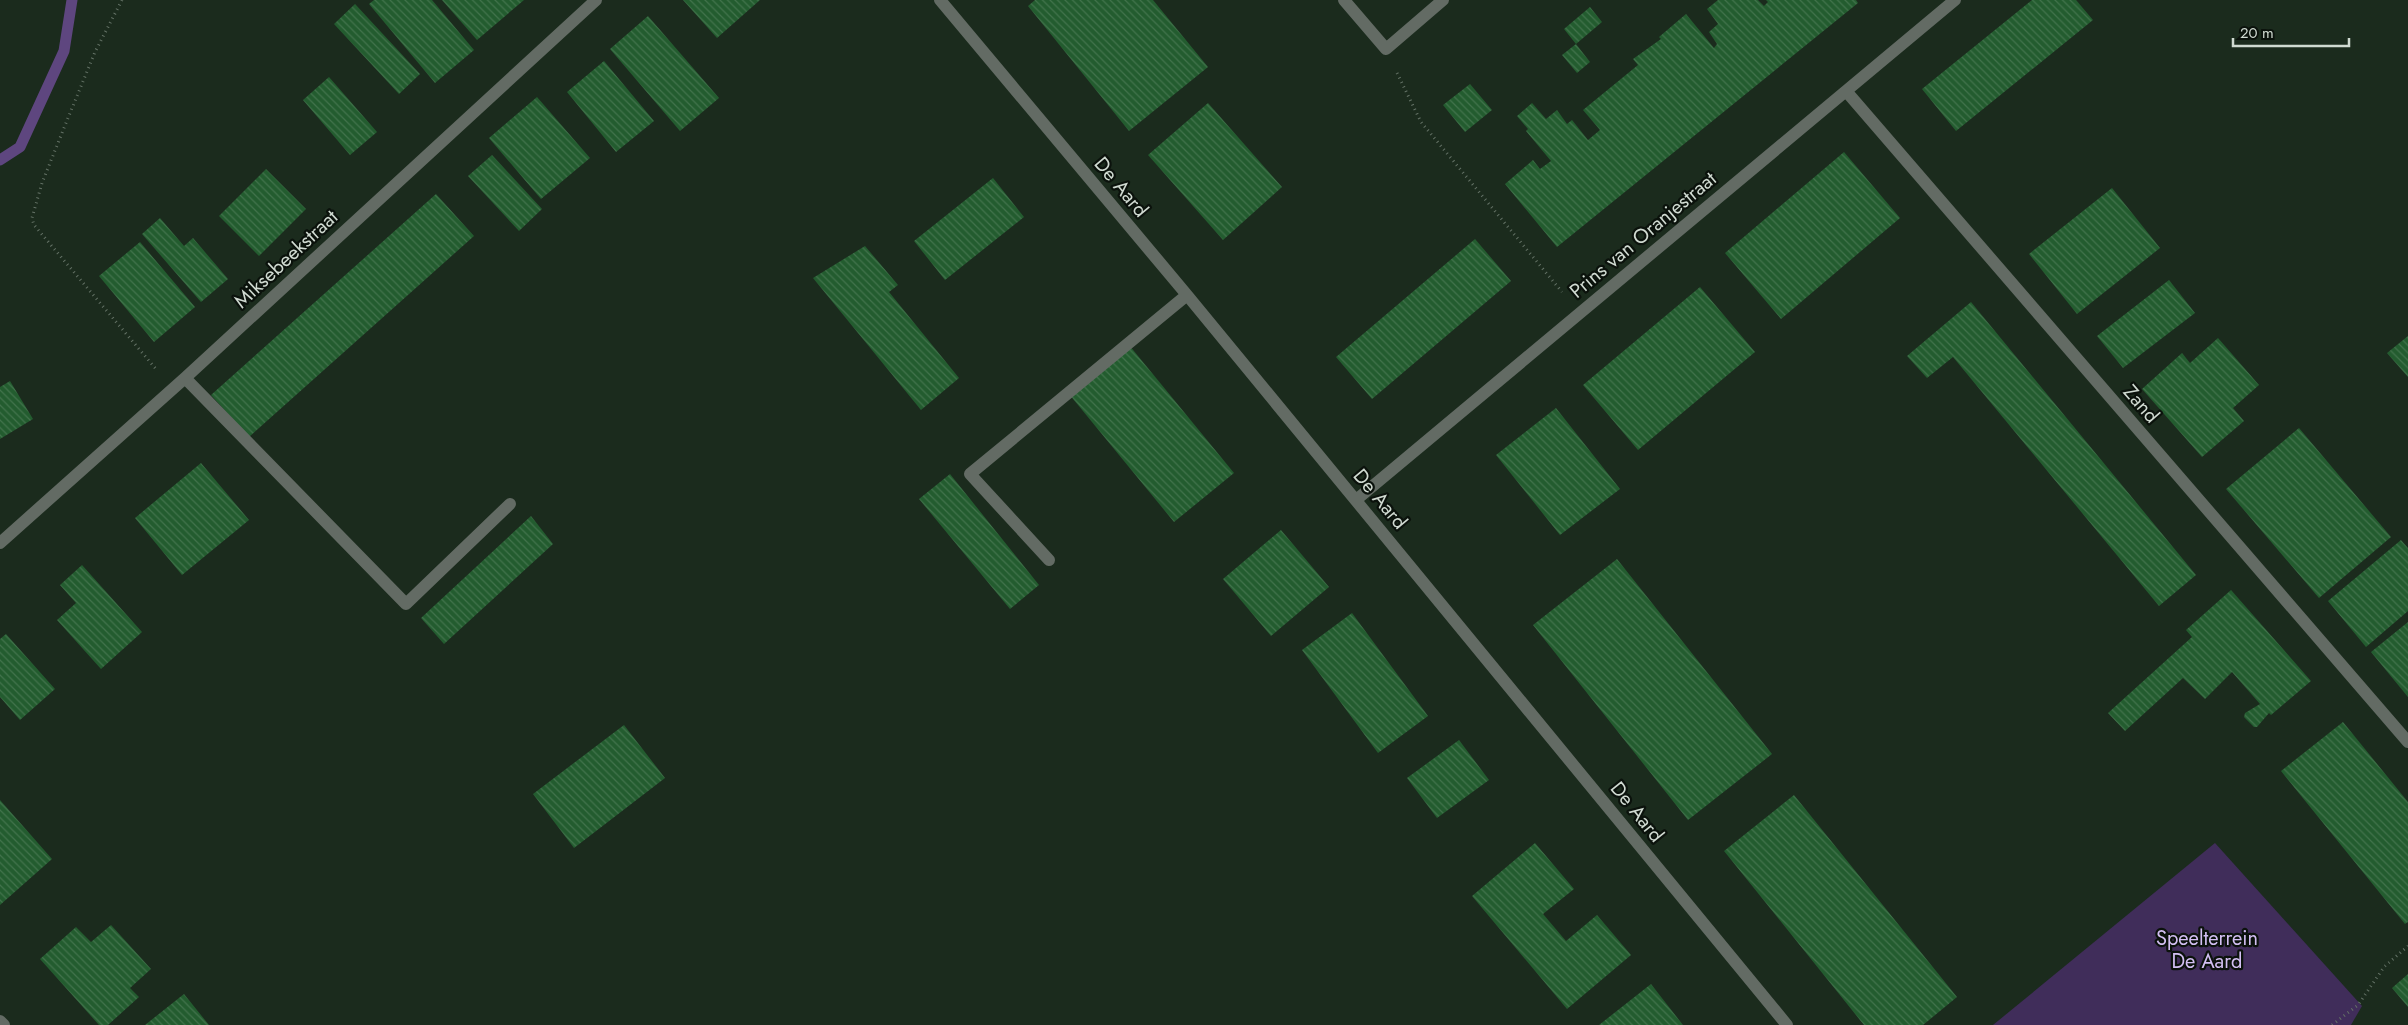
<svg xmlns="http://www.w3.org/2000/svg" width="2408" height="1025" viewBox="0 0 2408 1025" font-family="Jost,sans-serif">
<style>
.park{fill:#402d5a}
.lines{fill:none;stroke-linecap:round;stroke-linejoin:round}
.stream{stroke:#5e467f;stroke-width:11}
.building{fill:url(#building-back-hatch)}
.path{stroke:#647266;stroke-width:3;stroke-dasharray:1 4;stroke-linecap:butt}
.minor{stroke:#636b64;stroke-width:12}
.labels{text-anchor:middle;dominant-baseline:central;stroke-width:4.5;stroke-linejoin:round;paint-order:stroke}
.street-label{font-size:20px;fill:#d0dad1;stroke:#0b120c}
.park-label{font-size:20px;fill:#d3bff3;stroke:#0b120c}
</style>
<defs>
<pattern id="building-back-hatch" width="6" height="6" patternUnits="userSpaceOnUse" patternTransform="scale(1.25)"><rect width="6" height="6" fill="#235c2f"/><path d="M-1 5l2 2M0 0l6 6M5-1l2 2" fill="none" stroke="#42734c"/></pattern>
</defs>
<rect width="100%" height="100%" fill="#1b2b1d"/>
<path class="park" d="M2215,843L2362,1006L2351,1025H1993Z"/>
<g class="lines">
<path class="stream" d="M0,160L20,147L64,51L72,0"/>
</g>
<path class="building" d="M374,0H432L474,50L435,83L369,4Z
M442,0H524L477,40Z
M683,0H760L717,38Z
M1035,0H1153L1208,67L1129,131L1028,6Z
M1718,0H1758L1764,6L1768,2L1766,0H1856L1858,3L1557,247L1505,184L1533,160L1540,169L1551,161L1526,131L1528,129L1517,116L1532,103L1546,119L1557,110L1567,124L1572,120L1588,140L1600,130L1583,110L1638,65L1633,59L1661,39L1659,37L1686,14L1714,48L1717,44L1709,32L1718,24L1707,9Z
M2032,0H2076L2093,20L1956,131L1922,89Z
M355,4L420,74L399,94L334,24Z
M1590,7L1602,22L1576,44L1564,29Z
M648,16L719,98L680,131L610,49Z
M1576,44L1590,62L1577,73L1562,55Z
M604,61L654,121L616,152L567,92Z
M329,77L377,132L350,155L303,100Z
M1470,84L1492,110L1465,132L1443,105Z
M537,97L590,158L541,199L489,138Z
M1208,103L1282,187L1223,240L1148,155Z
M1844,152L1900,218L1781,319L1725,253Z
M492,155L542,209L519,231L468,176Z
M266,169L306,209L259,256L219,216Z
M993,178L1024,217L945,280L914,241Z
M2112,188L2160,248L2077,314L2029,254Z
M436,194L474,236L249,437L211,395Z
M160,218L184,246L193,238L228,279L201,302L142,234Z
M1475,239L1511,281L1372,399L1336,357Z
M140,242L195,307L154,342L99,276Z
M865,246L898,285L889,292L959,378L921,410L813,278Z
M2169,280L2195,313L2123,368L2097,336Z
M1700,287L1755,352L1638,450L1583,385Z
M1971,302L2196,575L2159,606L1953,357L1927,378L1907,356Z
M2408,336V377L2387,353Z
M2218,338L2259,385L2233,408L2244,421L2202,457L2142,389L2182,353L2190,363Z
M1129,345L1234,473L1174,522L1069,394Z
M10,381L33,419L0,439V387Z
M1556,408L1620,489L1560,535L1496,455Z
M2299,428L2391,537L2319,598L2226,489Z
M201,463L249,520L182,575L135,518Z
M950,474L1039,585L1010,609L919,499Z
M531,516L553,544L444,644L421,618Z
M1281,530L1329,587L1271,636L1223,579Z
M2401,540L2408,548V611L2366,647L2328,601Z
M1617,559L1772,754L1688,820L1533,625Z
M82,565L142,632L101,669L57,620L76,603L60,585Z
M2231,590L2311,681L2271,715L2269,713L2257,727H2254L2244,717L2245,713L2260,704L2232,672L2205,699L2183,678L2125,731L2108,713L2192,637L2186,630Z
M1352,613L1428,716L1378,753L1302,650Z
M2408,622V697L2371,652Z
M6,634L55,689L20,720L0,697V639Z
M2343,722L2408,802V922L2405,924L2281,771Z
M624,725L665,778L574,848L533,794Z
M1459,740L1489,780L1437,818L1407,778Z
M1794,795L1957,997L1923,1025H1864L1724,851Z
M0,800L52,859L0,905Z
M1535,843L1574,889L1543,914L1566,941L1597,915L1631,955L1567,1009L1472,896Z
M111,925L151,969L130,988L139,997L108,1025H99L40,959L76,927L91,942Z
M2408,974V1007L2392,988Z
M1651,984L1683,1025H1599Z
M184,994L209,1025H145Z"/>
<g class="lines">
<path class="path" d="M122,0L95,52L66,123L42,183L32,218L34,225L156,369
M1397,73L1421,122L1562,292
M2332,1025L2358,1005L2384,967L2408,946"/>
<path class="minor" d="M940,0L1187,295L1787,1025
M1344,0L1386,49L1443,0
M1846,91L2408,742
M185,378L406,604L510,504
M1356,500L1955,0
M0,543L185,378L596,0
M1049,560L970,474L1187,295
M0,1021L4,1025"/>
</g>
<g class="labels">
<g class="street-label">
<text transform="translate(1121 187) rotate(50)">De Aard</text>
<text transform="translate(1643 235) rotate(-40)">Prins van Oranjestraat</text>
<text transform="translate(286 259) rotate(-43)">Miksebeekstraat</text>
<text transform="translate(2141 404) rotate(49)">Zand</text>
<text transform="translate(1380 499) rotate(50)">De Aard</text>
<text transform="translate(1637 812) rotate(51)">De Aard</text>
</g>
<g class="park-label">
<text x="2207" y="938">Speelterrein<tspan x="2207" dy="23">De Aard</tspan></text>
</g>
</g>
<path d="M2233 38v8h116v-8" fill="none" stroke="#d0dad1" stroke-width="2.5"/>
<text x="2240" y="38" font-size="15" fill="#d0dad1" stroke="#0b120c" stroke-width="4" paint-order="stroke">20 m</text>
</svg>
